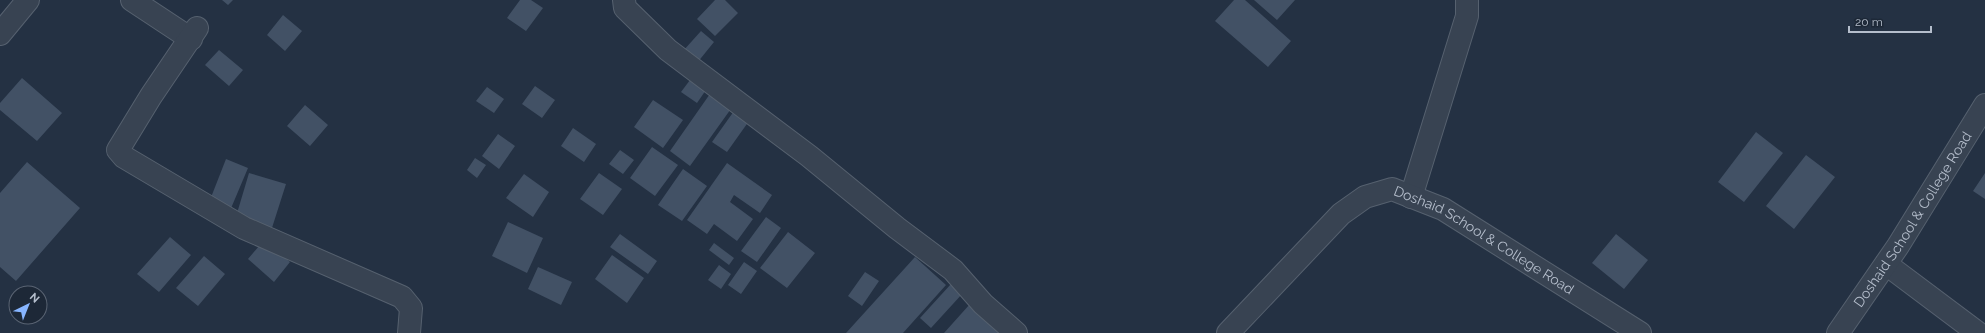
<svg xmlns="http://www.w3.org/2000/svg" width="1985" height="333" viewBox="0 0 1985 333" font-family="Raleway,sans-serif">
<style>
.building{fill:#425165}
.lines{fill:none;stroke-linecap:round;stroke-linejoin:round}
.minor-casing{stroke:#56616f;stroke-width:24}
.minor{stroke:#384352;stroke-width:22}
.labels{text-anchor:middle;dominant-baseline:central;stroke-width:4;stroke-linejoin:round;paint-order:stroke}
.street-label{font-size:14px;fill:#b5becc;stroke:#1d2837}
</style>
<rect width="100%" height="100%" fill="#243143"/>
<path class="building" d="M222,0H233L228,5Z
M520,0H531L543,8L526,31L507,18Z
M715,0H725L738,13L715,36L697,19Z
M1234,0H1245L1291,41L1268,67L1215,21Z
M1254,0H1295L1277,20Z
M283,15L302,31L285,51L267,35Z
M701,31L714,42L697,63L683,51Z
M219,50L243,70L229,86L205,65Z
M693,76L708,87L697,103L681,92Z
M22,78L62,113L37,141L0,110V103Z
M535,86L555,100L542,118L522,104Z
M487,87L504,99L494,113L476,101Z
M712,91L733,106L690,166L670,151Z
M653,100L683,120L663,148L634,127Z
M305,105L328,125L310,146L287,126Z
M734,111L749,121L727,152L712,142Z
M573,128L596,144L584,162L561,146Z
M1756,132L1783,153L1744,202L1718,182Z
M498,134L515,146L499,169L482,156Z
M652,147L678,165L655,196L630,178Z
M620,150L634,160L623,174L609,164Z
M1806,155L1835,177L1794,229L1766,206Z
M475,158L486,165L477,178L467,170Z
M226,159L248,168L229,213L208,205Z
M27,162L80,208L16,281L0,267V193Z
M727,163L772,195L760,213L734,195L730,202L753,219L737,241L714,224L707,234L687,220Z
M683,169L707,186L682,221L658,205Z
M249,173L286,184L271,231L235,220Z
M599,173L622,189L603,215L580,199Z
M1985,173V199L1973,191Z
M524,174L549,192L533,217L506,198Z
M766,217L781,228L757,262L741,251Z
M508,222L543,238L527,273L492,256Z
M788,232L815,253L787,288L760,268Z
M620,234L657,261L648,274L610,247Z
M1616,234L1648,260L1624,289L1592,263Z
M170,237L191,255L159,292L137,274Z
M264,240L290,262L274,282L248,259Z
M714,243L734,258L729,265L709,250Z
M612,255L644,278L627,303L595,279Z
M204,256L225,274L198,306L176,288Z
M915,257L946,285L903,333H846Z
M744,262L757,271L741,294L728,285Z
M719,265L731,274L721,289L708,280Z
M538,267L572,282L561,305L528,289Z
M865,272L879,281L862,306L848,296Z
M951,284L963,293L931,328L920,318Z
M970,304L1001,333H944Z"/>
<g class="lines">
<defs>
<g id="minor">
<path d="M132,0L191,39"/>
<path d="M624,0L625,8L668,50L809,156L897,228L953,270L983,304L1016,333"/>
<path d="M197,28L151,96L118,150L124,157L244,228L402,297L411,308L409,333"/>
<path d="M0,34L28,0"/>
<path d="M1411,197L1467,16V0"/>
<path d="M1886,264L1978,333"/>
<path id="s1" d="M1228,333L1341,214L1365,197L1392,189L1443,209L1640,333"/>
<path id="s2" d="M1838,333L1898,246L1985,105"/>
</g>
</defs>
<use href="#minor" class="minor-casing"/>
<use href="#minor" class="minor"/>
</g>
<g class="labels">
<g class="street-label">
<text stroke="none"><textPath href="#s2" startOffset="136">Doshaid School &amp; College Road</textPath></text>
<text stroke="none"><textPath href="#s1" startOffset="327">Doshaid School &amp; College Road</textPath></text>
</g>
</g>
<g transform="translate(28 305) rotate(43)"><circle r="19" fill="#1d2837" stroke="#5a6473"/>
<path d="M0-3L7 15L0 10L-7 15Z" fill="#87b5ff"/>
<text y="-6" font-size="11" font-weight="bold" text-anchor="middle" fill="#b5becc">N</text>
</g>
<path d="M1849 26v6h82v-6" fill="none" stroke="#b5becc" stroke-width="2"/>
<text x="1855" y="26" font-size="12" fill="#b5becc" stroke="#1d2837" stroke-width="3" paint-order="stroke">20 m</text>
</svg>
